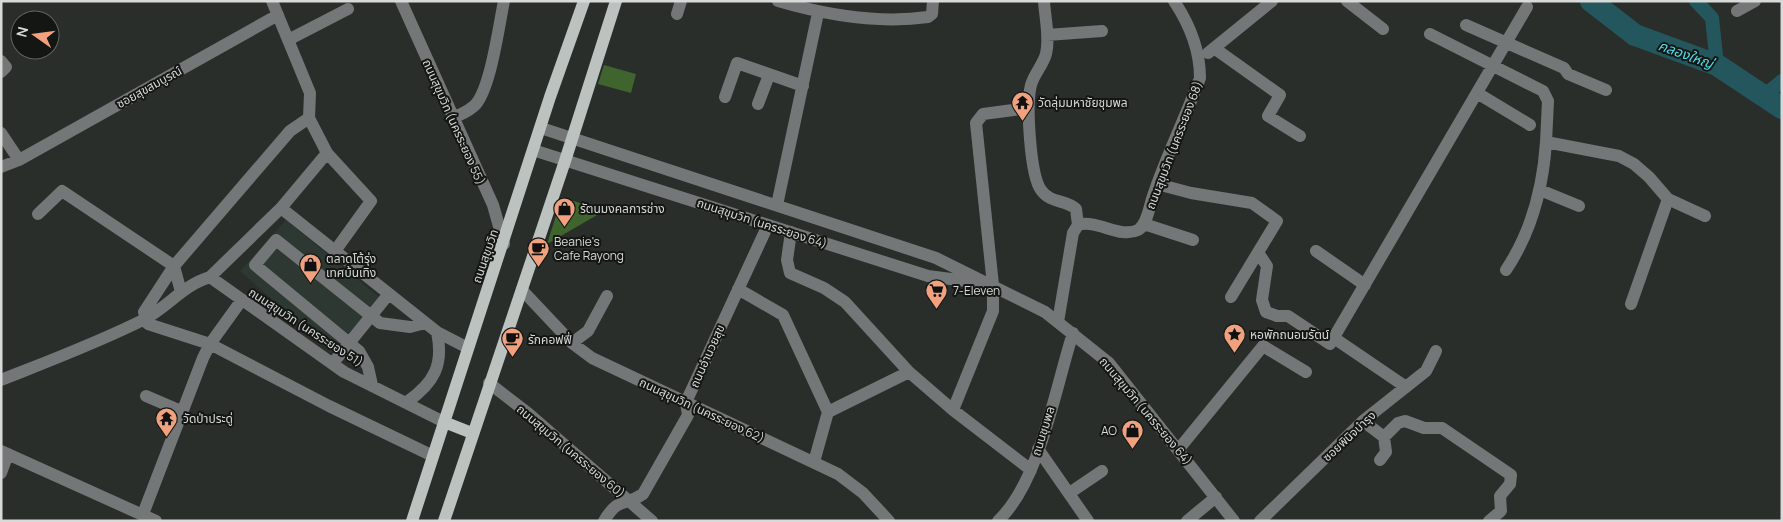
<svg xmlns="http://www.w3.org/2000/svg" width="1783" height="522" viewBox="0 0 1783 522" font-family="Manrope,'Noto Sans Thai',sans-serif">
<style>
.built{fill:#2e3832}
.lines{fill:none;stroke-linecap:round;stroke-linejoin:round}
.canal{stroke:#24575d;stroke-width:14}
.river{stroke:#24575d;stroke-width:22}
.building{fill:#3f642d}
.minor{stroke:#747777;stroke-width:12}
.major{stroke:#bcc2c0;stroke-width:12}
.labels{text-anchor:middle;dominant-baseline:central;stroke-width:4;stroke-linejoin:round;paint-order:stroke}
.street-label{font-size:12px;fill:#d7dad8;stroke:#141614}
.poi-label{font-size:12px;fill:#d7dad8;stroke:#141614;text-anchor:start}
.water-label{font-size:14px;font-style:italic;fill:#4cdeec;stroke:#141614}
</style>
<rect width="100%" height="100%" fill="#2a2e2b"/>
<path class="built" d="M286,220L380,298L332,353L240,271Z"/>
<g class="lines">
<path class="canal" d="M1696,1L1712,18L1717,65
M1765,95L1782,81"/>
<path class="river" d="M1591,1L1635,35L1717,65L1782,108"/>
</g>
<path class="building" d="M604,65L636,74L631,93L598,84Z
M562,197L604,211L547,244Z"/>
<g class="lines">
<path class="minor" d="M272,1L310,93L309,118L327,153L371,201L335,251
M401,1L493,205L504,244
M778,1C826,15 878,24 928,17L932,14L933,1
M1044,1C1045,18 1050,38 1046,54C1043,65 1034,74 1031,85C1026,104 1030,175 1041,190C1051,204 1065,199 1076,209L1078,225
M1347,1L1383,29
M1737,11L1755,1
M677,14L681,1
M1466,25L1564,68L1568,74L1606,90
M1430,34L1543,91L1548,101L1546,142L1619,156L1634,164L1649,177L1668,199L1705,216
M1047,35L1102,31
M288,40L348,9
M1214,48L1280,95L1268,116L1300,136
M1208,53L1272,1
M1,61L6,67L1,72
M1477,93L1530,125
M725,97L737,63L803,86
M758,104L769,75
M309,118L290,131L174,266L144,312L148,324L210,344L329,406L433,456
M453,118C461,114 470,111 476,104C491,86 499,25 504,1
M541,128L936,258L1045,312L1109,363L1234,521
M1,133L19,160
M533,150L928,276L981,283
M1,167L19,160L278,15
M1157,184L1191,193L1252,203L1277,221L1231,297
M1540,190L1579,206
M777,205L818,13
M281,208L437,332L468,348
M38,214L62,191L174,266L181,292
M1144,224L1193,240
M1078,225C1097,219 1120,239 1138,230C1147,225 1149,208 1152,199C1165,158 1185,119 1200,78C1200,49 1190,25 1174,1
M791,232L787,260L790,273L824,288L845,302L909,372L953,410L1031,470
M1316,251L1365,285
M1259,254L1267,266L1262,300L1266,312L1277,316H1288L1330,344L1527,7
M1506,270C1532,231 1543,188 1546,142
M210,277L344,372L444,422
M738,289L783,315L828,412L814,462
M522,290L572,343L592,358L838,474L863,493L889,521
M1631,304L1668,199
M1058,322L1073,233L1078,225
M1334,338L1406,387
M572,343L588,331L607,296
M333,363L388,295
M1,380C49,361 97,343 143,320C167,308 183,285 210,277L281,208L327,153
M489,383L529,414L652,521
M372,385L368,367L359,351L255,265L276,240L380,323L410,327L425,323
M146,396L181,411
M407,402C434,383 444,365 437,332
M953,410L993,311V285L976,123L983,114L1028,108
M828,412L909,372
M1363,421L1384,437L1398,423L1405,421L1424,428H1442L1511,475L1510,484L1500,496L1501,511L1489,521
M1038,449L1088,521
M1178,450L1263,346L1306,372
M1,451L156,521
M1380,460L1386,452L1384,437
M1,473L8,454
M1071,492L1102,471
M143,514L203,358L210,344L241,301
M604,521C619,496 624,507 643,494L688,415L686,402L768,225
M998,521C1040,481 1055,389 1073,333
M1187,521L1216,497
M1260,521L1363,421L1426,371L1436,351"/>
<path class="major" d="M444,422L472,433
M412,521L550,97L584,1
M444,521L565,161L616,1"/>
</g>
<defs>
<symbol id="temple-pin" viewBox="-11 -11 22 30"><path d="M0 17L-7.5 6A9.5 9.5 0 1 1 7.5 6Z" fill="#f1a17d" stroke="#141614"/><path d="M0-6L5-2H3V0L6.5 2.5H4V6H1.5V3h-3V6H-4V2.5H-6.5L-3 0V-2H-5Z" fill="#111"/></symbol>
<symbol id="shop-pin" viewBox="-11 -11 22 30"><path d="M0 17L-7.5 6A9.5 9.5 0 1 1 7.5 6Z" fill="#f1a17d" stroke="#141614"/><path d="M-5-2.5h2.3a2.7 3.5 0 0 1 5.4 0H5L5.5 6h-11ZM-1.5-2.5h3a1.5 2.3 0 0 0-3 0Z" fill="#111"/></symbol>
<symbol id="cafe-pin" viewBox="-11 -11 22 30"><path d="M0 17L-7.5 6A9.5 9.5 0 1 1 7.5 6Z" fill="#f1a17d" stroke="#141614"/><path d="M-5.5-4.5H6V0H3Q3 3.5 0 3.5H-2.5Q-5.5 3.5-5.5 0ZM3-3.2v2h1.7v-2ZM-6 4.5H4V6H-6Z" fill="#111"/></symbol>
<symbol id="supermarket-pin" viewBox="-11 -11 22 30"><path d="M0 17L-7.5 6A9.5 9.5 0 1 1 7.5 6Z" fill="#f1a17d" stroke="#141614"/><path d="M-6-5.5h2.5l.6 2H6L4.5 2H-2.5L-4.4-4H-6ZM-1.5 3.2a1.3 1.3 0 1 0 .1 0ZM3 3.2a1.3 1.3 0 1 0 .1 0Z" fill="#111"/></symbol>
<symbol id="sight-pin" viewBox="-11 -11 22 30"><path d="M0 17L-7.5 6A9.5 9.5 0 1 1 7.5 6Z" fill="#f1a17d" stroke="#141614"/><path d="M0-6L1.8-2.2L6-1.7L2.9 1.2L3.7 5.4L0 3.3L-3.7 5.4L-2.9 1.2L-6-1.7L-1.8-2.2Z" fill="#111"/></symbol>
</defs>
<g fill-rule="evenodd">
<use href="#temple-pin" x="1010" y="90" width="25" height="34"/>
<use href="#shop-pin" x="552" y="196" width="25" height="34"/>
<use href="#cafe-pin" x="526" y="236" width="25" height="34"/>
<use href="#shop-pin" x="298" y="252" width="25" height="34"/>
<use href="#supermarket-pin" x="924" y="278" width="25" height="34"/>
<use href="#sight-pin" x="1222" y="322" width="25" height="34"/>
<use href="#cafe-pin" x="500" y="326" width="25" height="34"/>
<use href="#temple-pin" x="154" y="406" width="25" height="34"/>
<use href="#shop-pin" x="1120" y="418" width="25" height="34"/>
</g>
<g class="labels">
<g class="street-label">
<text transform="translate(149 87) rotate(-29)">ซอยสุขสมบูรณ์</text>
<text transform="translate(454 122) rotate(66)">ถนนสุขุมวิท (นครระยอง 55)</text>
<text transform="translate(1174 145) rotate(-69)">ถนนสุขุมวิท (นครระยอง 68)</text>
<text transform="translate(762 223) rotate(18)">ถนนสุขุมวิท (นครระยอง 64)</text>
<text transform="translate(485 256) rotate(-71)">ถนนสุขุมวิท</text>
<text transform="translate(306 327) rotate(33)">ถนนสุขุมวิท (นครระยอง 51)</text>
<text transform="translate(707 356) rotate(-66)">ถนนอำนวยสุข</text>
<text transform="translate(702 410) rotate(25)">ถนนสุขุมวิท (นครระยอง 62)</text>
<text transform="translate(1146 411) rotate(50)">ถนนสุขุมวิท (นครระยอง 64)</text>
<text transform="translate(1043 431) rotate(-73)">ถนนชุมพล</text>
<text transform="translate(1349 436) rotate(-43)">ซอยพินิจบำรุง</text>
<text transform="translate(571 451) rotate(40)">ถนนสุขุมวิท (นครระยอง 60)</text>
</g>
<g class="poi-label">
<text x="1038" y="102">วัดลุ่มมหาชัยชุมพล</text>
<text x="580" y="208">รัตนมงคลการช่าง</text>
<text x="554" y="241">Beanie's<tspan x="554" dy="14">Cafe Rayong</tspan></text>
<text x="326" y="258">ตลาดโต้รุ่ง<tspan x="326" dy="14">เทศบ้นเทิง</tspan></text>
<text x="953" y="290">7-Eleven</text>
<text x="1250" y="334">หอพักถนอมรัตน์</text>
<text x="528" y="339">รักคอฟฟี่</text>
<text x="183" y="418">วัดป่าประดู่</text>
<text x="1117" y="430" text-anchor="end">AO</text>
</g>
<g class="water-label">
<text transform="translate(1686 54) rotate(20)">คลองใหญ่</text>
</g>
</g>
<rect width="1783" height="522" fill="none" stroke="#d7dad8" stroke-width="5"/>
<g transform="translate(35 35) rotate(284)"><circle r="24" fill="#141614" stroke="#626462"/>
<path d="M0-4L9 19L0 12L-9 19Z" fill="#f1a17d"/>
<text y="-8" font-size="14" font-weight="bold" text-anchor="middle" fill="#d7dad8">N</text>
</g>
</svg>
